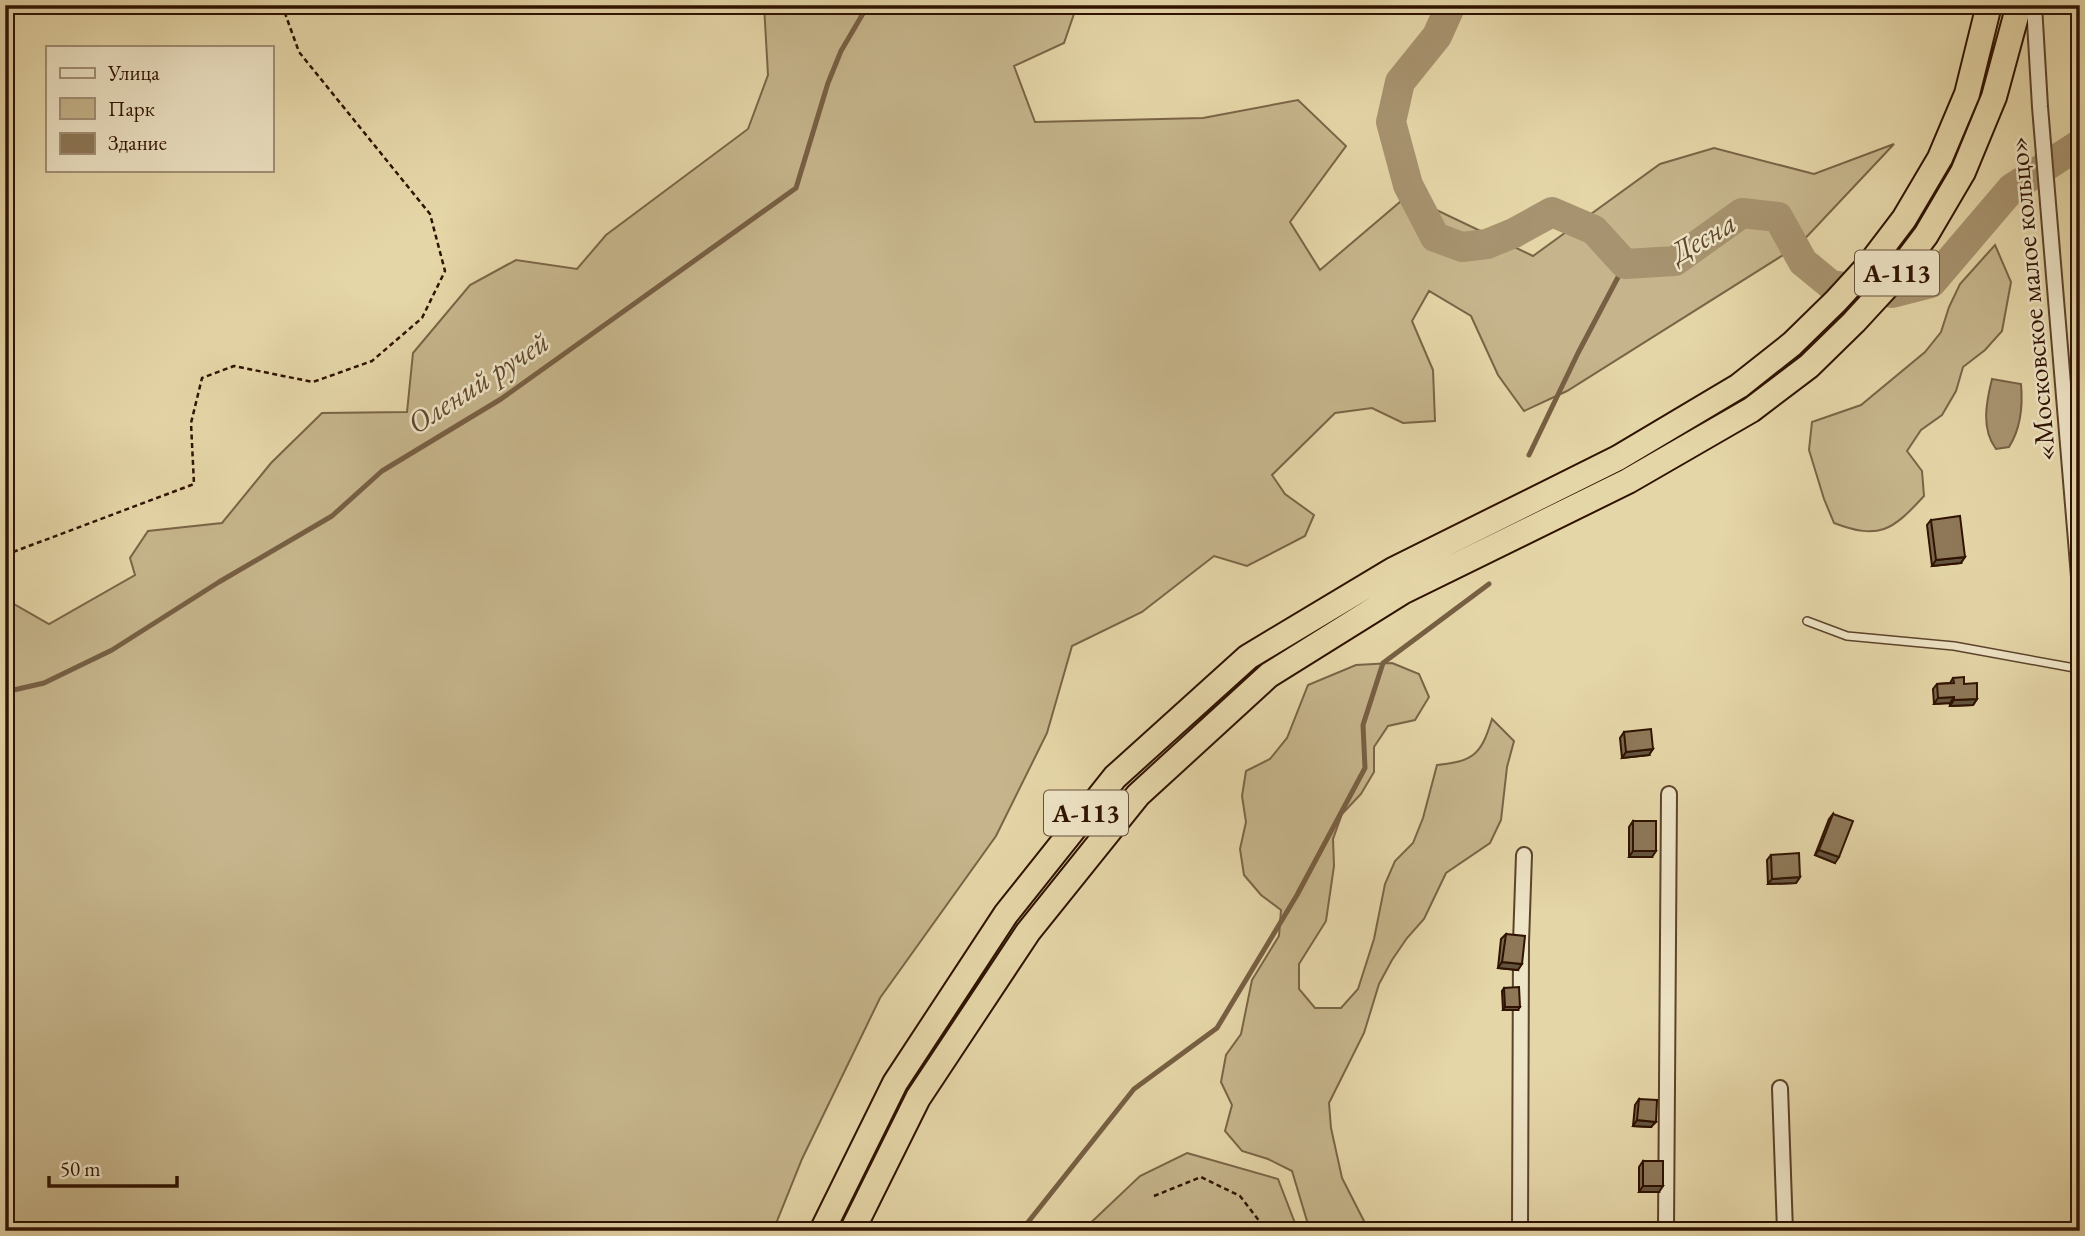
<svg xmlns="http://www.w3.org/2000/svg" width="2085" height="1236" viewBox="0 0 2085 1236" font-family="'EB Garamond',serif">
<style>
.green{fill:#c6b58c;stroke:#7a6446;stroke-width:2}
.water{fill:#a7936f;stroke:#775f43;stroke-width:2}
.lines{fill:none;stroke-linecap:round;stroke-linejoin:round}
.stream{stroke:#775f43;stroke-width:5}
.river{stroke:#a7936f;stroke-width:30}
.lane-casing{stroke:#5c432b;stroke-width:10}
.street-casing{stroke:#5c432b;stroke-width:18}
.highway-casing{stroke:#2f1201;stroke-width:28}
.path{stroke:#2f1201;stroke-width:2.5;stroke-dasharray:5 3.5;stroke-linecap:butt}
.lane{stroke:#eee4c6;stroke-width:7}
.street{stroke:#eee4c6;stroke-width:14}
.highway{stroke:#e5d6a8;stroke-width:24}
.wall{fill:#7a674c;stroke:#2f1201;stroke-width:2}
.shaded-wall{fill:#63543e;stroke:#2f1201;stroke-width:2}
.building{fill:#8e7858;stroke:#2f1201;stroke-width:2}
.labels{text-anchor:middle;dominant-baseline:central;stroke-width:5;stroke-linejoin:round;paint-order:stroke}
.shield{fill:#eee4c6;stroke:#68513c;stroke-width:2}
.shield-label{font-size:26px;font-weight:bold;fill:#2f1201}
.street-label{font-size:28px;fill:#2f1201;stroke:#eee4c6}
.water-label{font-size:30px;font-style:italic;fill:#5f462d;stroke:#eee4c6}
</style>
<rect width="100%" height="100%" fill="#e5d6a8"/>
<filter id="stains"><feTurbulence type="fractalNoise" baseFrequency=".00286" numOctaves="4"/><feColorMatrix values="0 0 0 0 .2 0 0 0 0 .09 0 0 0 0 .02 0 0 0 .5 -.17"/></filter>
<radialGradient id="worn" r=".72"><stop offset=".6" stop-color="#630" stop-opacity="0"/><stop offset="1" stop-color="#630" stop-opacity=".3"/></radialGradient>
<path class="green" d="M764,5H1077L1064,43L1014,66L1035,122L1203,118L1298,100L1346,146L1290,222L1320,270L1407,196L1533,256L1660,164L1714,148L1814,174L1894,144L1799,245L1567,391L1524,411L1498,375L1471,316L1429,291L1412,321L1433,370L1435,421L1403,423L1372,408L1335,413L1272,475L1285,494L1314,515L1305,536L1247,566L1214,556L1142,612L1072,646L1047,733L996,836L880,998L802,1159L773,1231H5V599L49,624L135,575L130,558L148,531L222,523L271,463L322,413L407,412L413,353L470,285L516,260L577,269L606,235L748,129L768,75Z
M1995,245L2011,282L2002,331L1985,350L1963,367L1956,391L1942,415L1921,430L1907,451L1922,471L1924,496C1892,531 1879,540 1834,523L1824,499L1809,450L1812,422L1861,405L1925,352L1941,332L1949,307L1960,284Z
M1392,663L1419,674L1429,697L1415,720L1388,726L1374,747V772L1361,794L1342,814L1333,839L1334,866L1326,921L1299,964V989L1315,1008H1341L1358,989L1374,939L1385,884L1395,861L1413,843L1423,818L1437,765C1474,761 1481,755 1492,719L1514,741L1507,767L1501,820L1490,843L1446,873L1424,919L1407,938L1392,960L1379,984L1364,1033L1329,1103L1331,1128L1342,1178L1366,1225L1362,1231H1317L1307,1221L1292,1171L1268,1159L1242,1151L1225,1131L1232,1105L1221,1082L1226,1055L1241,1034L1252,980L1279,936L1281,910L1261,895L1244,875L1240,849L1246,822L1242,796L1246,771L1270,759L1287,738L1308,685L1356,665Z
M1187,1153L1278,1179L1298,1231H1082L1140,1176Z"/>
<path class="water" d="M1992,379L2021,384C2023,406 2021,428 2009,447L1996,449C1981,429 1986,403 1992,379Z"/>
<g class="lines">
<path class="stream" d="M1529,455L1578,353L1625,264
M5,692L44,683L112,650L219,582L332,516L382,471L501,399L796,188L828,83L841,51L868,5
M1021,1231L1134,1089L1217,1028L1297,895L1365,768L1363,725L1383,663L1489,584"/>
<path class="river" d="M1451,5L1437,36L1400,82L1391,122L1408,185L1435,237L1462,247L1487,244L1514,233L1552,212L1594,230L1625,264L1675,261L1742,213L1778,217L1803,262L1831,285L1892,293L1931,283L2012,188L2080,144"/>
<defs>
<path id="lane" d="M1807,621L1847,636L1954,646L2080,669"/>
<path id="street" d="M2034,5L2040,107L2080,589
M1780,1088L1785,1231
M1520,1231L1521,942L1524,855
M1666,1231L1669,794"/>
<path id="highway" d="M822,1231L895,1083L1006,914L1115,777L1248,657L1393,570L1618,458L1739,386L1792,344L1836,301L1869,265L1904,219L1940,158L1967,94L1989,5
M852,1231L918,1098L1028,932L1138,795L1269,675L1402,592L1628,481L1751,410L1809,366L1854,322L1889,284L1926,235L1963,172L1994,97L2019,5"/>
</defs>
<use href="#lane" class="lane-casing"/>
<use href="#street" class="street-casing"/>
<use href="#highway" class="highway-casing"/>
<path class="path" d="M5,555L194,484L191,423L202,378L234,366L313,382L372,361L422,318L445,271L430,214L299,52L282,5
M1154,1196L1201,1177L1240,1196L1267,1231"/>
<use href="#lane" class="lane"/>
<use href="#street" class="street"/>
<use href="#highway" class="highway"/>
</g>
<path class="wall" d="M1931,520L1961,563L1932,566L1927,525Z
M1953,678L1964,684L1977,699L1973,705L1950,706V703L1934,704L1933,689L1937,684L1950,683Z
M1624,732L1649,755L1622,758L1620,738Z
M1833,814L1835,863L1815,855L1829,819Z
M1633,821L1652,857H1629V827Z
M1771,855L1800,877L1796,883L1768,884L1767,860Z
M1506,934L1518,970L1498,968L1501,939Z
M1504,988L1518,1010H1503L1502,991Z
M1639,1099L1651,1127L1633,1126L1635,1105Z
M1643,1161L1659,1192H1639V1167Z"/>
<path class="shaded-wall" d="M1574,5H1591L1573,7Z
M1965,557L1961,563L1932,566L1936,560Z
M1954,697L1950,703L1934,704L1938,698Z
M1977,699L1973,705L1950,706L1954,700Z
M1653,749L1649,755L1622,758L1626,752Z
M1819,850L1839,857L1835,863L1815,855Z
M1633,851H1656L1652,857H1629Z
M1800,877L1796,883L1768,884L1772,879Z
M1502,962L1522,964L1518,970L1498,968Z
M1505,1007H1520L1518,1010H1503Z
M1637,1120L1656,1122L1651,1127L1633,1126Z
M1643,1186H1663L1659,1192H1639Z"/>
<path class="building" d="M1960,516L1965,557L1936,560L1931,520Z
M1964,677V684L1977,683V699L1954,700V697L1938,698L1937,684L1954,683L1953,678Z
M1651,729L1653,749L1626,752L1624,732Z
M1833,814L1853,821L1839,857L1819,850Z
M1633,821H1656V851H1633Z
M1799,853L1800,877L1772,879L1771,855Z
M1506,934L1525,936L1522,964L1502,962Z
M1519,987L1520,1007H1505L1504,988Z
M1639,1099L1657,1100L1656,1122L1637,1120Z
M1643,1161H1663V1186H1643Z"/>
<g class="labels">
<g class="shield">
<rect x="1855" y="250.5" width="84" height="45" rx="5"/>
<rect x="1044" y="790.5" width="84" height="45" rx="5"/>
</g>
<g class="shield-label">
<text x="1897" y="273">А-113</text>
<text x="1086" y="813">А-113</text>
</g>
<g class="street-label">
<text transform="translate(2031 299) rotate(-95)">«Московское малое кольцо»</text>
</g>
<g class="water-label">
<text transform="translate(1703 237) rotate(-30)">Десна</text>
<text transform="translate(478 382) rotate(-33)">Олений ручей</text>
</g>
</g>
<rect width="2085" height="1236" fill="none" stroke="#e5d6a8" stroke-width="28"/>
<rect x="7" y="7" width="2071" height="1222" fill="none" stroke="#2f1201" stroke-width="3.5"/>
<rect x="14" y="14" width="2057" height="1208" fill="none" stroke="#2f1201" stroke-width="2"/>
<rect x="46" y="46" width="228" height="126" fill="#eee4c6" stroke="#a29077" stroke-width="2"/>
<rect x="60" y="68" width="35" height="10" fill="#eee4c6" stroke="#a29077" stroke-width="2"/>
<text x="108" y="80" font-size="21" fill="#2f1201">Улица</text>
<rect x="60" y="98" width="35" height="21" fill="#c6b58c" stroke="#a29077" stroke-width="2"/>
<text x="108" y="116" font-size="21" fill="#2f1201">Парк</text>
<rect x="60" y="133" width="35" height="21" fill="#8e7858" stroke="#a29077" stroke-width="2"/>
<text x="108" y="150" font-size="21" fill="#2f1201">Здание</text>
<path d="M49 1176v10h128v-10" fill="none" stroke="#2f1201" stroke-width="3.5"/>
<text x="60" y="1176" font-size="21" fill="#2f1201" stroke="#eee4c6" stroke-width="5" paint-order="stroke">50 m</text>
<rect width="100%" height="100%" filter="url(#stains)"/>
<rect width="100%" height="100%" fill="url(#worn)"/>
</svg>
